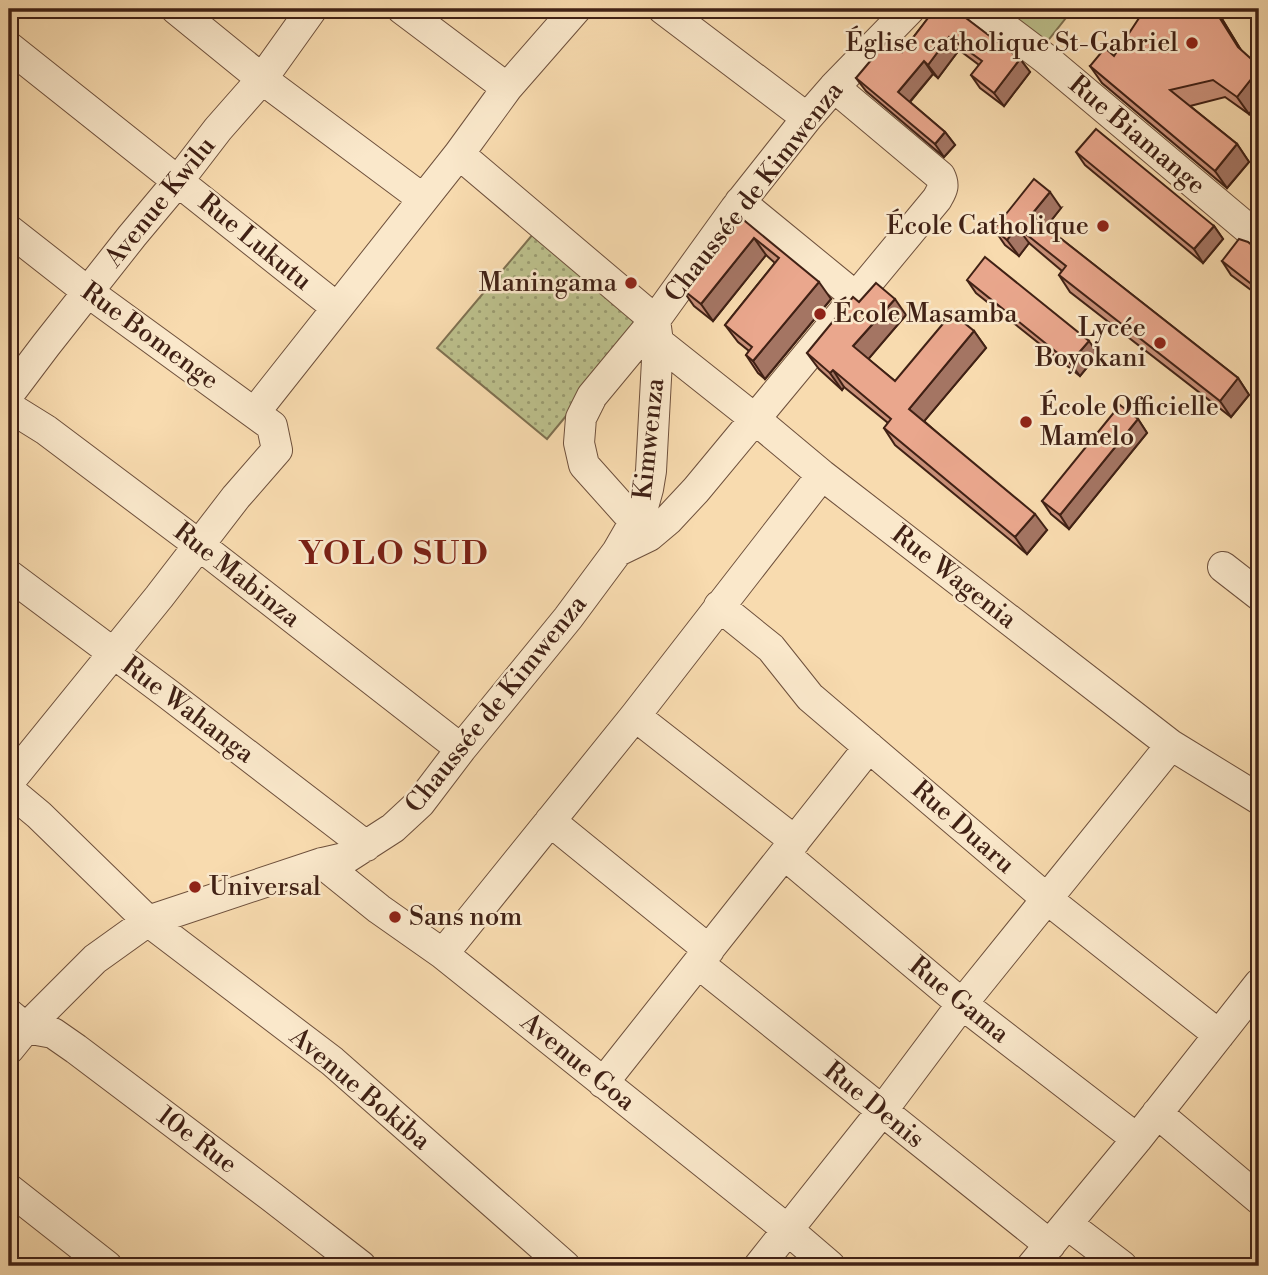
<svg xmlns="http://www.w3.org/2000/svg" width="1268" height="1275" viewBox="0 0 1268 1275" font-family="'Libre Bodoni',serif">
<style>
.grass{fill:url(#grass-dots);stroke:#7e7050;stroke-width:2}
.park{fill:#bcc08c;stroke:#7e7050;stroke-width:2}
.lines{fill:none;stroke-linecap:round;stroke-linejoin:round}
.minor-casing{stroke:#6e503c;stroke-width:32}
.minor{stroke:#fae8cb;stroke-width:30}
.wall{fill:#c99079;stroke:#402115;stroke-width:2}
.shaded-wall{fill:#a47563;stroke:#402115;stroke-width:2}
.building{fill:#eaa78d;stroke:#402115;stroke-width:2}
.poi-dot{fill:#8f2418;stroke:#fae8cb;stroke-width:2.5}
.labels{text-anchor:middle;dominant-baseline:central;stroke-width:5;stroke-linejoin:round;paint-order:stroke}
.poi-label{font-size:26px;fill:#402115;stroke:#fae8cb;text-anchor:end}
.street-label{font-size:26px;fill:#402115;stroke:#fae8cb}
.district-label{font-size:33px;font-weight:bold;letter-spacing:2px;fill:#7a1f14;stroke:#fae8cb}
</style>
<defs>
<pattern id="grass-dots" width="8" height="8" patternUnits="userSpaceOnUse" patternTransform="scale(1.75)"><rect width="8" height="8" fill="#bcc08c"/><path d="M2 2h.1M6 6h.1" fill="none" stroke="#9a9c71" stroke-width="1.8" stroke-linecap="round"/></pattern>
</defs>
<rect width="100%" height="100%" fill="#f8dbaf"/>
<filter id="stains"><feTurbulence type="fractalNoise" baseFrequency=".00286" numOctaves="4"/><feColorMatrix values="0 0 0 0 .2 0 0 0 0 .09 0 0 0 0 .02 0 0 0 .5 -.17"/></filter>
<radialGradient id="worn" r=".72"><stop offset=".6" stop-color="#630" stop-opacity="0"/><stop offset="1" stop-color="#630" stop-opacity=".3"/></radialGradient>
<path class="grass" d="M539,227L648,317L547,439L437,348Z"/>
<path class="park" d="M1005,9H1073L1046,43Z"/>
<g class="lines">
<defs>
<path id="minor" d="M176,9L262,79L423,199
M402,9L507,88
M663,9L807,118
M980,9L1046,59L1259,238
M9,47L336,307
M459,154L655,320
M740,202L856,297
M9,230L88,292L272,426L277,450L236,497L159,597L9,782
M658,342L755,419L822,475L1171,745L1259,799
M9,394L46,345L132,236L178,181L218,129L262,79L312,9
M9,407L46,430L199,545L461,749
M255,412L459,154L507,88L576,9
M635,522L584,465L579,443L581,418L592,396L655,320L735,209L807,118L834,87L910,9
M618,551L649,536L668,520L696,490L937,199C942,190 945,186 940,176L834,87
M1223,567L1259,595
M9,575L168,694L366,846
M719,606L771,648L810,697L1047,899L1219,1035
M635,716L795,841
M9,790L39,815L148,921L332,1061L565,1266
M550,821L709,950
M785,855L962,1004L1137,1139
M322,863L379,909L443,954L788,1230L830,1266
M443,954L635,716L822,475
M699,964L1050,1245
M9,1014L26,1028L53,1033L76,1049L272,1197L361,1266
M9,1049L26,1028L95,959L148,921L322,863L348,857L393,828L420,803L461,749L568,618L617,552L643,507L648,489L651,471L658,342L655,320
M603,1083L869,747
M1157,1113L1259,1199
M9,1189L107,1266
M1067,1224L1122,1266
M759,1266L882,1111L962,1004L1171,745
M1032,1266L1137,1139L1259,984"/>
</defs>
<use href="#minor" class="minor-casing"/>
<use href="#minor" class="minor"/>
</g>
<path class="wall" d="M935,9L1020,59L1030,72L1004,106L980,88L971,75L979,65L959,50L938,78L933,74L910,102L945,132L955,145L944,157L866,91L856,78L902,52Z
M1216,9L1241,50L1249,114L1225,97L1190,106L1237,144L1249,162L1227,188L1102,83L1090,66L1114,56Z
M1076,152L1214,226L1223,239L1203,263L1085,165Z
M1061,208L1046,227L1238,378L1249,395L1231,417L1070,292L1059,275L1062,271L1029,243L1019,256L1005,245L994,229Z
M740,217L831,299L765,379L758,373L746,355L749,351L738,342L725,325L775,263L766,255L713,321L694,306L682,289Z
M1259,251V296L1231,275L1222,261Z
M967,280L1098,354L1080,376L976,293Z
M859,302L906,315L868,359L895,381L974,331L986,348L924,421L1047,530L1027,554L895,445L884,428L888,423L844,387L842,390L819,369L807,353Z
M1138,419L1147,433L1069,529L1051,514L1042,501Z"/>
<path class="shaded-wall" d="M1214,9H1216L1250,65L1238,47Z
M949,37L959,50L938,78L928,65Z
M1020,59L1030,72L1004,106L994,93Z
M924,61L933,74L907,105L898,92Z
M1259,69V102L1249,114L1237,97Z
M945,132L955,145L944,157L935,144Z
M1237,144L1249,162L1227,188L1215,171Z
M1050,192L1061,208L1042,232L1031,215Z
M1214,226L1223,239L1203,263L1194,249Z
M1017,227L1029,243L1019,256L1007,240Z
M754,238L766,255L713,321L701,304Z
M819,282L831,299L765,379L753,361Z
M895,299L906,315L865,363L853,346Z
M974,331L986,348L921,425L909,409Z
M1089,341L1098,354L1080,376L1070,363Z
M833,370L844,387L842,390L830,373Z
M1238,378L1249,395L1231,417L1220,401Z
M1138,419L1147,433L1069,529L1060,515Z
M1035,514L1047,530L1027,554L1015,537Z"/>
<path class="building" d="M935,9H954L1020,59L994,93L971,75L982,61L949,37L928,65L924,61L898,92L945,132L935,144L856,78L888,40L902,52Z
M1145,9H1214L1238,47L1259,66V69L1237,97L1213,80L1170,90L1237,144L1215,171L1090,66L1105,48L1114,56Z
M1096,129L1214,226L1194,249L1076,152Z
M1034,179L1050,192L1031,215L1238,378L1220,401L1059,275L1066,266L1017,227L1007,240L994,229Z
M740,217L819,282L753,361L746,355L752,347L725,325L779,258L754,238L701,304L682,289Z
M1239,239L1248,242L1259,251V290L1222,261Z
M985,257L1089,341L1070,363L967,280Z
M876,283L895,299L853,346L895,381L952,313L974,331L909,409L1035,514L1015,537L884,428L891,419L833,370L830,373L807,353L853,297L859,302Z
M1120,405L1138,419L1060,515L1042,501Z"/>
<g class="poi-dot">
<circle cx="1192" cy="43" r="7"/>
<circle cx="1103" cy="226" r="7"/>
<circle cx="631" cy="283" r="7"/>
<circle cx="820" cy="314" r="7"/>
<circle cx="1160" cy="343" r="7"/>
<circle cx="1026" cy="422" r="7"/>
<circle cx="195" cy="887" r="7"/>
<circle cx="395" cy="917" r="7"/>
</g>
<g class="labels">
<g class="poi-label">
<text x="1178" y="43">Église catholique St-Gabriel</text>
<text x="1089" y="226">École Catholique</text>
<text x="617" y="283">Maningama</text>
<text x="834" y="314" text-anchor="start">École Masamba</text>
<text x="1146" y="328">Lycée<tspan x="1146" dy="30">Boyokani</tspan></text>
<text x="1040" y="407" text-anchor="start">École Officielle<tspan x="1040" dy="30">Mamelo</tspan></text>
<text x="209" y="887" text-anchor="start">Universal</text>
<text x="409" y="917" text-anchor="start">Sans nom</text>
</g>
<g class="street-label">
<text transform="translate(1137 135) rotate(40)">Rue Biamange</text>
<text transform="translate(754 192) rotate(-52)">Chaussée de Kimwenza</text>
<text transform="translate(160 202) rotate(-51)">Avenue Kwilu</text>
<text transform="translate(255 242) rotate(39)">Rue Lukutu</text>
<text transform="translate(150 336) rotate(36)">Rue Bomenge</text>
<text transform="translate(649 439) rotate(-84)">Kimwenza</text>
<text transform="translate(237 575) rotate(38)">Rue Mabinza</text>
<text transform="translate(954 577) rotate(38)">Rue Wagenia</text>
<text transform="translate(496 704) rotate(-51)">Chaussée de Kimwenza</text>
<text transform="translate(188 710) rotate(37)">Rue Wahanga</text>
<text transform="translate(963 827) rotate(41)">Rue Duaru</text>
<text transform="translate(959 1000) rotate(39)">Rue Gama</text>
<text transform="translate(578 1062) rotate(39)">Avenue Goa</text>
<text transform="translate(360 1089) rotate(40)">Avenue Bokiba</text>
<text transform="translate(874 1105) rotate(39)">Rue Denis</text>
<text transform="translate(197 1140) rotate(37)">10e Rue</text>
</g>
<g class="district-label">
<text x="394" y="554">YOLO SUD</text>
</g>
</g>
<rect width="1268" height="1275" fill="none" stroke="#f8dbaf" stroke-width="35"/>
<rect x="10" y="10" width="1247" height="1254" fill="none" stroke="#402115" stroke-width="3.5"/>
<rect x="18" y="18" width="1233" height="1240" fill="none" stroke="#402115" stroke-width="2"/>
<rect width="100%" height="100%" filter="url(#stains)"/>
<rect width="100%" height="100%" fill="url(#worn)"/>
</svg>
